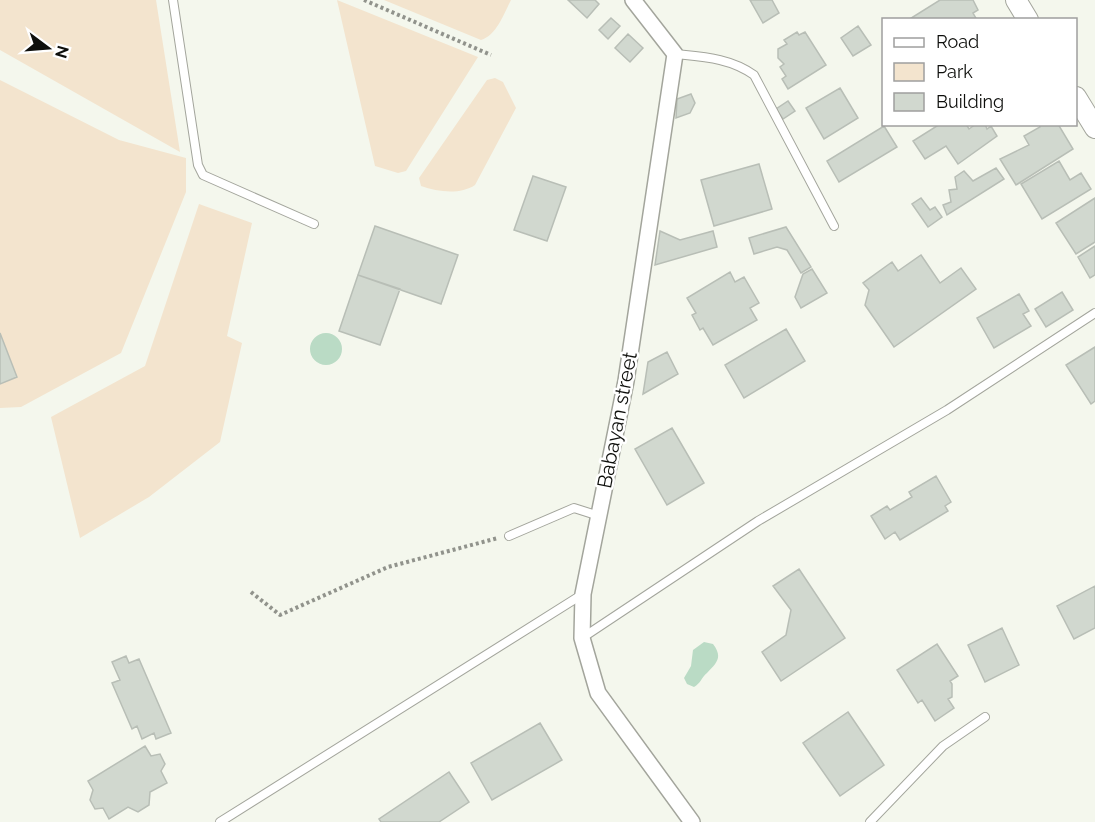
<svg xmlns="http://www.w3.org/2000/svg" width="1095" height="822" viewBox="0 0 1095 822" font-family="Raleway,sans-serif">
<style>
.green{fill:#f3e4ce}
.water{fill:#badbc5}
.building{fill:#d1d8cf;stroke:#b8beb6;stroke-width:1.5}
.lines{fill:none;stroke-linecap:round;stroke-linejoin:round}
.service-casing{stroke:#a3a59c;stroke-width:10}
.minor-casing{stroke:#a3a59c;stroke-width:18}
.tertiary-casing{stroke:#a3a59c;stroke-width:22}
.path{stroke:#91938c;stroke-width:4;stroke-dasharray:3 3;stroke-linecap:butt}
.service{stroke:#fff;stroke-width:8}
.minor{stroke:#fff;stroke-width:15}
.tertiary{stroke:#fff;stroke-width:20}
.labels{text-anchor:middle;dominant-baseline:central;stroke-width:5;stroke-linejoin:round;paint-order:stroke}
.street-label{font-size:20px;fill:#0e0f0c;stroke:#fff}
</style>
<rect width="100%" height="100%" fill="#f4f7ed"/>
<path class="green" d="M0,0H156L180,152L0,50Z
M337,0L478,57L406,171L398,173L375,166Z
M384,0H511C504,13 497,35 481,40Z
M495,78L503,82L516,108L475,185C460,195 438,192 421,186L419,178L487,80Z
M0,80L119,140L186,158V192L121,353L21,407L0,408Z
M199,204L252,223L227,336L242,343L220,442L149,497L80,538L51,417L145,366Z"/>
<path class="water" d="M310 349a16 16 0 1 1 32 0a16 16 0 1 1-32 0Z
M704,642L713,644C723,657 717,663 707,673C701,678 701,683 694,687L687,684L684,678L691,666L693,650Z"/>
<path class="building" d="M568,0H595L599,4L587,18Z
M750,0H772L779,13L763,23Z
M940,0H973L978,10L973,13L977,20H908Z
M611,18L620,26L608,39L599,30Z
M858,26L871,45L853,56L841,38Z
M797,32L799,35L805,32L826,65L788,89L782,79L786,76L780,67L784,64L778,58V49L787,44L784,40Z
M628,34L643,48L630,62L615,48Z
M840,88L858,118L824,139L806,108Z
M691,94L695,103L690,113L676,118L677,99Z
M788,101L795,111L783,119L776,109Z
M940,124H966L969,129L976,124H985L987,129L991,126L997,136L958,164L946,146L925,159L913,141Z
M1039,124H1058L1073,149L1016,185L1000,159L1029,145L1024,136L1040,127Z
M884,126L897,147L839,182L827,161Z
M1059,161L1070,180L1081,173L1091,189L1042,219L1021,184Z
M759,164L772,209L714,226L701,180Z
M996,168L1004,179L947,215L943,205L951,202L949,190L957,189L955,177L964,171L973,181Z
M533,176L566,187L547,241L514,230Z
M921,198L930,210L935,207L942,217L928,227L912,204Z
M1095,198V242L1076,254L1056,223Z
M375,226L458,255L441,304L358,275Z
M786,227L811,267L801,273L787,250L777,247L754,254L749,238Z
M660,231L680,240L713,231L717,247L655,265Z
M1095,246V275L1090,278L1078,257Z
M921,255L940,283L961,268L976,289L894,347L865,305L869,290L863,283L892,262L898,271Z
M812,269L827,293L801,308L795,297L803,274Z
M730,272L735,282L744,277L759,303L750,308L757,320L713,345L703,328L700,330L692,315L696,313L687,298Z
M358,275L400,289L380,345L339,331Z
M1062,292L1073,310L1046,327L1035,309Z
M1019,294L1029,311L1023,314L1031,326L994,348L977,318Z
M786,329L805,361L744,398L725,365Z
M0,333L17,377L0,384Z
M1095,347V401L1091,404L1066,365Z
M667,352L678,374L643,394L648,362Z
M672,428L704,483L667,505L635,449Z
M936,476L951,502L945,506L948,511L900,540L895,532L885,539L871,516L887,506L890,510L912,497L909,492Z
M799,569L845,638L781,681L762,652L786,635L791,610L773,586Z
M1095,586V628L1074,639L1057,606Z
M1002,628L1019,665L985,682L968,645Z
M937,644L958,676L950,681L952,684V697L948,699L954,708L935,721L922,700L918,703L897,670Z
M126,656L129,663L139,659L171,733L156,739L154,733L142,739L137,726L132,729L112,683L120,680L112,662Z
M848,712L884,765L840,796L803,743Z
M540,723L562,760L492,800L471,763Z
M145,746L151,756L160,754L165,764L161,771L167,783L150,792L149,805L138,812L128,807L109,819L103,808L95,809L90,800L93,790L88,781Z
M449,772L469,802L439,822H381L379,819Z"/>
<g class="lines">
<defs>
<path id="service" d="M173,0L198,165L203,175L314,224
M675,54C704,57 730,58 754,75L834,226
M509,536L574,508L599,516
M582,638L758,521L947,410L1095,313
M220,822L583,594
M870,822L943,746L985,717"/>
<path id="minor" d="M633,0L675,54L626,381L583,594L582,638L598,693L692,822"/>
<path id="tertiary" d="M1016,0L1028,20
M1076,97L1095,128"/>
</defs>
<use href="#service" class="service-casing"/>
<use href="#minor" class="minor-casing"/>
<use href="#tertiary" class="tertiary-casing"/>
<path class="path" d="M364,0L491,55
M251,592L280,615L388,567L498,538"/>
<use href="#service" class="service"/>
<use href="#minor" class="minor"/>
<use href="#tertiary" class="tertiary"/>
</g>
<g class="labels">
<g class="street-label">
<text transform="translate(617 420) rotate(-79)">Babayan street</text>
</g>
</g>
<rect x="882" y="18" width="195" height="108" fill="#ffffff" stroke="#9f9f9e" stroke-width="1.5"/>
<rect x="894" y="38" width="30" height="9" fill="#ffffff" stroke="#9f9f9e" stroke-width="1.5"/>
<text x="936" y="48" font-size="18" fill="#0e0f0c">Road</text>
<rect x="894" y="63" width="30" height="18" fill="#f3e4ce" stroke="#9f9f9e" stroke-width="1.5"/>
<text x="936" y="78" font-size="18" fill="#0e0f0c">Park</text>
<rect x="894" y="93" width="30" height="18" fill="#d1d8cf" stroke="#9f9f9e" stroke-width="1.5"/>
<text x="936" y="108" font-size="18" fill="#0e0f0c">Building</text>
<g transform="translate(48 48) rotate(106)" stroke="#ffffff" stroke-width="4.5" paint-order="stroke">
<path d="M0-4.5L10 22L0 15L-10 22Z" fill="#0e0f0c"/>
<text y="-9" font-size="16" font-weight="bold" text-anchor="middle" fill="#0e0f0c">N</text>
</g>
</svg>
